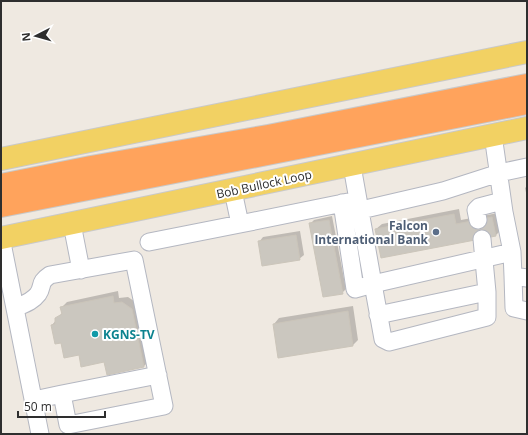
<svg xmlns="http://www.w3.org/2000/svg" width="528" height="435" viewBox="0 0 528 435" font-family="'Open Sans',sans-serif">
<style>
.shadow{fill:#0003}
.building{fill:#cbc7bf;stroke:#cbc5ba}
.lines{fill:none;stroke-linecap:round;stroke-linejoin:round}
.minor-casing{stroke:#b4b7c1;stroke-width:19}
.major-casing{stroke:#c9c9c9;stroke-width:24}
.highway-casing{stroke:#c9c9c9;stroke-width:24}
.minor{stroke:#fff;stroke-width:17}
.major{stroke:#f2d163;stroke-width:22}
.highway{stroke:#ffa35c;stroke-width:22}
.service-dot{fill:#5c6f8a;stroke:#fff;stroke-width:1.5}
.culture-dot{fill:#0f9aa8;stroke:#fff;stroke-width:1.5}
.labels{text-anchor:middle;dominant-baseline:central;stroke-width:4;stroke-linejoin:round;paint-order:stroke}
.street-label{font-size:12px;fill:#2e2e2e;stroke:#fff}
.service-label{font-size:12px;font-weight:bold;fill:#4e5e75;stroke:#fff;text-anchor:end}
.culture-label{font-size:12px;font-weight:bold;fill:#0d838f;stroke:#fff;text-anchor:start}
</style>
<rect width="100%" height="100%" fill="#efe9e1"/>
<path class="shadow" d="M527,186V197L525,188Z
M459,209L461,220L498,213L501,230L496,235L376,229L382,224Z
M332,216L346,289L342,293L310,224L314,220Z
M300,231L304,255L299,259L259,242L263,237Z
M118,291L119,298L128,297L137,303L149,361L144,366L104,361L80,354L52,325L62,313L61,308L67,302Z
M353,306L358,340L353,345L279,357L274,324L279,318Z"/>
<path class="building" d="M454,214L456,224L492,217L496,236L381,258L375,229Z
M329,220L343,294L323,297L309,223Z
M296,235L300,260L262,266L258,241Z
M113,296L114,303L122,302L132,309L144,367L107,375L104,362L81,367L79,355L64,358L61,343L55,344L51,325L55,324V318L62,314L60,307Z
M348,311L353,346L278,358L273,324Z"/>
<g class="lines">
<defs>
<path id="minor" d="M493,135L504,212L512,252L513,276L527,278
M352,166L373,284L512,252
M233,191L240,224L353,201
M342,203L355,289L373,284L383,339L389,342L487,317V292
M361,210L443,191L499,173L527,167
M478,220L476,210L479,207L502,201
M72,224L81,270
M1,238L40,434
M149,242L240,224
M513,276L514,308L527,311
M15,308C24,304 32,302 38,294C44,285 38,283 50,275L134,260L164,406L68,425L62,394L158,375
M378,315L487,292L482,239
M34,400L62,394"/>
<path id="major" d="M1,159L527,52
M1,238L527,128"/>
<path id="highway" d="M1,185L91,167L268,136L527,85
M1,206L527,103"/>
</defs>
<use href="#minor" class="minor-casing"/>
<use href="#major" class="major-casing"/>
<use href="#highway" class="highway-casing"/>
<use href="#minor" class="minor"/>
<use href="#major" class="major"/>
<use href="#highway" class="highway"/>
</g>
<circle class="service-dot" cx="436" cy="232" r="4"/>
<circle class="culture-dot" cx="95" cy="334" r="4"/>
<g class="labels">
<g class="street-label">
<text transform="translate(264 184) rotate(-12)">Bob Bullock Loop</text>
</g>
<g class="service-label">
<text x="428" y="225">Falcon<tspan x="428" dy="14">International Bank</tspan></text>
</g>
<g class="culture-label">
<text x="103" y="334">KGNS-TV</text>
</g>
</g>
<rect width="528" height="435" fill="none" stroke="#2e2e2e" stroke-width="4"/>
<g transform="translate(36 36) rotate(264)" stroke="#ffffff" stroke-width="3" paint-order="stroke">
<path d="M0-3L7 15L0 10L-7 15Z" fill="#2e2e2e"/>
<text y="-6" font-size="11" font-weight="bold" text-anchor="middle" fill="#2e2e2e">N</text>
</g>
<path d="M18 411v6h87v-6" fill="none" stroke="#2e2e2e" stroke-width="2"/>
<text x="24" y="411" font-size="12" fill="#2e2e2e" stroke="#ffffff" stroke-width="3" paint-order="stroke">50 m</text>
</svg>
